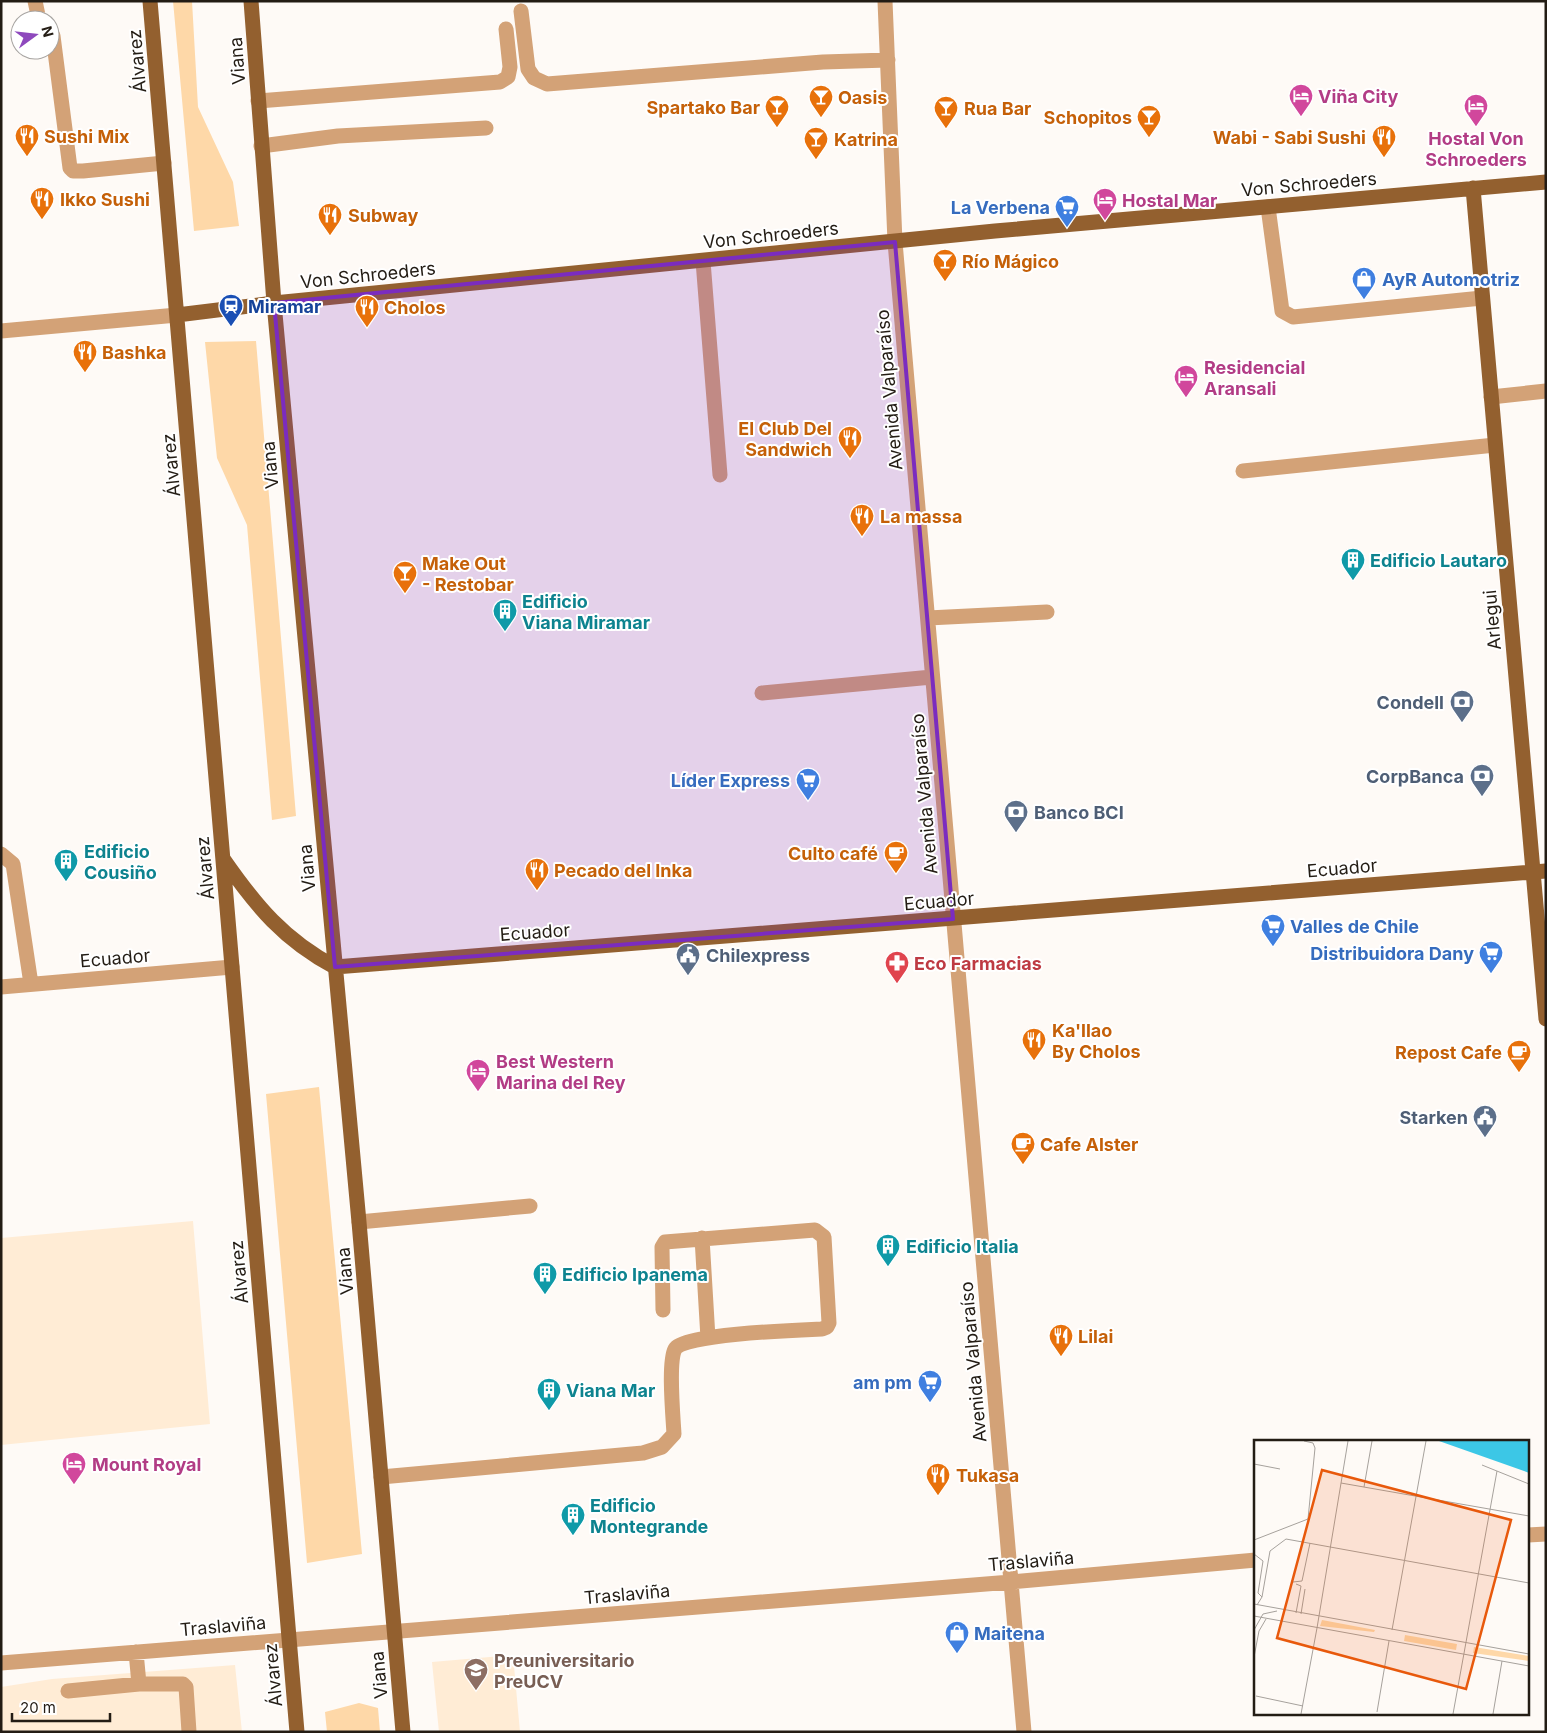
<svg xmlns="http://www.w3.org/2000/svg" width="1547" height="1733" viewBox="0 0 1547 1733" font-family="Inter,sans-serif">
<style>
.built{fill:#ffecd5}
.green{fill:#fed8a8}
.lines{fill:none;stroke-linecap:round;stroke-linejoin:round}
.minor{stroke:#d3a277;stroke-width:15}
.major{stroke:#93602f;stroke-width:15}
.marked{fill:#7b2cbf;fill-opacity:0.2;stroke:#7b2cbf;stroke-width:4;stroke-linejoin:round}
.labels{text-anchor:middle;dominant-baseline:central;stroke-width:4;stroke-linejoin:round;paint-order:stroke}
.street-label{font-size:18px;fill:#231c14;stroke:#fff}
.hotel-label{font-size:18px;font-weight:bold;fill:#b23c85;stroke:#fff;text-anchor:start}
.food-label{font-size:18px;font-weight:bold;fill:#c56008;stroke:#fff;text-anchor:start}
.shop-label{font-size:18px;font-weight:bold;fill:#366cbe;stroke:#fff;text-anchor:end}
.transit-label{font-size:18px;font-weight:bold;fill:#164399;stroke:#fff;text-anchor:start}
.culture-label{font-size:18px;font-weight:bold;fill:#0d838f;stroke:#fff;text-anchor:start}
.service-label{font-size:18px;font-weight:bold;fill:#4e5e75;stroke:#fff;text-anchor:end}
.health-label{font-size:18px;font-weight:bold;fill:#be3a42;stroke:#fff;text-anchor:start}
.education-label{font-size:18px;font-weight:bold;fill:#785e54;stroke:#fff;text-anchor:start}
.inset-road{fill:none;stroke:#a6a19c;stroke-width:1}
.view{fill:#e8590c;fill-opacity:0.15;stroke:#e8590c;stroke-width:2.5}
.inset-edge{fill:none;stroke:#231c14;stroke-width:2.5}
</style>
<rect width="100%" height="100%" fill="#fefaf6"/>
<path class="built" d="M193,1221L210,1424L1,1445V1238Z
M513,1655L520,1732H439L432,1662Z
M235,1665L242,1732H1V1687L52,1679Z"/>
<path class="green" d="M173,1H192L198,107L233,182L239,226L194,231Z
M256,341L296,816L272,820L247,525L217,458L205,342Z
M319,1087L362,1554L307,1563L266,1094Z
M359,1703L378,1708L380,1732H327L325,1712Z"/>
<g class="lines">
<path class="minor" d="M35,1L39,20
M885,1L895,242L1024,1732
M521,11L528,69L534,78L547,84L823,62L888,60
M50,32L53,36L70,168L73,171H83L164,163
M258,101L500,82L508,77L510,67L506,29
M261,146L338,136L486,128
M1268,207L1282,311L1293,317L1482,298
M703,261L720,475
M1,331L177,315
M1491,397L1546,391
M1243,471L1495,445
M928,618L1047,612
M762,693L932,677
M1,854L13,864L31,984
M1,987L232,967
M359,1222L530,1206
M702,1238L708,1338
M381,1477L643,1453L662,1447L674,1434C673,1416 668,1362 675,1349C683,1334 800,1330 822,1329L827,1327L829,1323L824,1237L815,1230L665,1242L662,1247L663,1310
M1528,1535L1546,1534
M136,1652L139,1684
M1,1663L1011,1582L1256,1560
M68,1691L139,1684H183L186,1687L189,1732"/>
<path class="major" d="M150,1L297,1732
M251,1L274,303L359,1222L403,1732
M1473,188L1546,1019
M177,315L274,303L995,231L1546,182
M224,860C256,906 284,940 335,967
M335,967L1546,871"/>
</g>
<path class="marked" d="M895,242L953,919L335,967L274,303Z"/>
<defs>
<symbol id="hotel-pin" viewBox="-11 -11 22 30"><path d="M0 17L-7.5 6A9.5 9.5 0 1 1 7.5 6Z" fill="#d1479c" stroke="#fff"/><path d="M-6-4.5h1.5V1H6V5H4.5V3h-9V5H-6ZM-4 0a1.8 1.8 0 1 1 3.6 0ZM.5 0V-2.5h3Q6-2.5 6 0Z" fill="#fff"/></symbol>
<symbol id="bar-pin" viewBox="-11 -11 22 30"><path d="M0 17L-7.5 6A9.5 9.5 0 1 1 7.5 6Z" fill="#e8710a" stroke="#fff"/><path d="M-6-5H6L.8 .8V4.5H3.5V6h-7V4.5H-.8V.8Z" fill="#fff"/></symbol>
<symbol id="restaurant-pin" viewBox="-11 -11 22 30"><path d="M0 17L-7.5 6A9.5 9.5 0 1 1 7.5 6Z" fill="#e8710a" stroke="#fff"/><path d="M-5-6h1v4h1v-4h1v4h1v-4h1v5L-1.5 .5V6h-2V.5L-5-1ZM5-6V6H3V1.5H1.5Q1.5-4 5-6Z" fill="#fff"/></symbol>
<symbol id="supermarket-pin" viewBox="-11 -11 22 30"><path d="M0 17L-7.5 6A9.5 9.5 0 1 1 7.5 6Z" fill="#3f7fe0" stroke="#fff"/><path d="M-6-5.5h2.5l.6 2H6L4.5 2H-2.5L-4.4-4H-6ZM-1.5 3.2a1.3 1.3 0 1 0 .1 0ZM3 3.2a1.3 1.3 0 1 0 .1 0Z" fill="#fff"/></symbol>
<symbol id="shop-pin" viewBox="-11 -11 22 30"><path d="M0 17L-7.5 6A9.5 9.5 0 1 1 7.5 6Z" fill="#3f7fe0" stroke="#fff"/><path d="M-5-2.5h2.3a2.7 3.5 0 0 1 5.4 0H5L5.5 6h-11ZM-1.5-2.5h3a1.5 2.3 0 0 0-3 0Z" fill="#fff"/></symbol>
<symbol id="station-pin" viewBox="-11 -11 22 30"><path d="M0 17L-7.5 6A9.5 9.5 0 1 1 7.5 6Z" fill="#1a4fb4" stroke="#fff"/><path d="M-3-6H3Q5-6 5-4V2Q5 4 3 4L4.5 6H3L1.5 4h-3L-3 6H-4.5L-3 4Q-5 4-5 2V-4Q-5-6-3-6ZM-3.5-4v3h7v-3ZM-3.5 1v1.5H-2V1ZM2 1v1.5H3.5V1Z" fill="#fff"/></symbol>
<symbol id="building-pin" viewBox="-11 -11 22 30"><path d="M0 17L-7.5 6A9.5 9.5 0 1 1 7.5 6Z" fill="#0f9aa8" stroke="#fff"/><path d="M-4-6H4V6H1V3H-1V6H-4ZM-2.5-4.3h1.7v1.8h-1.7ZM.8-4.3h1.7v1.8H.8ZM-2.5-1h1.7V.8h-1.7ZM.8-1h1.7V.8H.8Z" fill="#fff"/></symbol>
<symbol id="bank-pin" viewBox="-11 -11 22 30"><path d="M0 17L-7.5 6A9.5 9.5 0 1 1 7.5 6Z" fill="#5c6f8a" stroke="#fff"/><path d="M-6-4H6V4H-6ZM0-2.3a2.3 2.3 0 1 0 0 4.6a2.3 2.3 0 1 0 0-4.6Z" fill="#fff"/></symbol>
<symbol id="cafe-pin" viewBox="-11 -11 22 30"><path d="M0 17L-7.5 6A9.5 9.5 0 1 1 7.5 6Z" fill="#e8710a" stroke="#fff"/><path d="M-5.5-4.5H6V0H3Q3 3.5 0 3.5H-2.5Q-5.5 3.5-5.5 0ZM3-3.2v2h1.7v-2ZM-6 4.5H4V6H-6Z" fill="#fff"/></symbol>
<symbol id="civic-pin" viewBox="-11 -11 22 30"><path d="M0 17L-7.5 6A9.5 9.5 0 1 1 7.5 6Z" fill="#5c6f8a" stroke="#fff"/><path d="M-.6-6.5H3V-4.5H.6V-3L4-1V1h2V6H-6V1h2V-1L-.6-3ZM-1.2 2.5V6h2.4V2.5Z" fill="#fff"/></symbol>
<symbol id="pharmacy-pin" viewBox="-11 -11 22 30"><path d="M0 17L-7.5 6A9.5 9.5 0 1 1 7.5 6Z" fill="#e0444e" stroke="#fff"/><path d="M-2-6h4v4h4v4h-4v4h-4v-4h-4v-4h4Z" fill="#fff"/></symbol>
<symbol id="school-pin" viewBox="-11 -11 22 30"><path d="M0 17L-7.5 6A9.5 9.5 0 1 1 7.5 6Z" fill="#8d6e63" stroke="#fff"/><path d="M0-5L7-2L0 1L-7-2ZM-4 1L0 2.5L4 1V4Q0 6-4 4Z" fill="#fff"/></symbol>
</defs>
<g fill-rule="evenodd">
<use href="#hotel-pin" x="1287" y="82" width="28" height="38"/>
<use href="#bar-pin" x="807" y="83" width="28" height="38"/>
<use href="#hotel-pin" x="1462" y="92" width="28" height="38"/>
<use href="#bar-pin" x="763" y="93" width="28" height="38"/>
<use href="#bar-pin" x="932" y="94" width="28" height="38"/>
<use href="#bar-pin" x="1135" y="103" width="28" height="38"/>
<use href="#restaurant-pin" x="13" y="122" width="28" height="38"/>
<use href="#restaurant-pin" x="1370" y="123" width="28" height="38"/>
<use href="#bar-pin" x="802" y="125" width="28" height="38"/>
<use href="#restaurant-pin" x="28" y="185" width="28" height="38"/>
<use href="#hotel-pin" x="1091" y="186" width="28" height="38"/>
<use href="#supermarket-pin" x="1053" y="193" width="28" height="38"/>
<use href="#restaurant-pin" x="316" y="201" width="28" height="38"/>
<use href="#bar-pin" x="931" y="247" width="28" height="38"/>
<use href="#shop-pin" x="1350" y="265" width="28" height="38"/>
<use href="#station-pin" x="217" y="292" width="28" height="38"/>
<use href="#restaurant-pin" x="353" y="293" width="28" height="38"/>
<use href="#restaurant-pin" x="71" y="338" width="28" height="38"/>
<use href="#hotel-pin" x="1172" y="363" width="28" height="38"/>
<use href="#restaurant-pin" x="836" y="424" width="28" height="38"/>
<use href="#restaurant-pin" x="848" y="502" width="28" height="38"/>
<use href="#building-pin" x="1339" y="546" width="28" height="38"/>
<use href="#bar-pin" x="391" y="559" width="28" height="38"/>
<use href="#building-pin" x="491" y="597" width="28" height="38"/>
<use href="#bank-pin" x="1448" y="688" width="28" height="38"/>
<use href="#bank-pin" x="1468" y="762" width="28" height="38"/>
<use href="#supermarket-pin" x="794" y="766" width="28" height="38"/>
<use href="#bank-pin" x="1002" y="798" width="28" height="38"/>
<use href="#cafe-pin" x="882" y="839" width="28" height="38"/>
<use href="#building-pin" x="52" y="847" width="28" height="38"/>
<use href="#restaurant-pin" x="523" y="856" width="28" height="38"/>
<use href="#supermarket-pin" x="1259" y="912" width="28" height="38"/>
<use href="#supermarket-pin" x="1477" y="939" width="28" height="38"/>
<use href="#civic-pin" x="674" y="941" width="28" height="38"/>
<use href="#pharmacy-pin" x="883" y="949" width="28" height="38"/>
<use href="#restaurant-pin" x="1020" y="1026" width="28" height="38"/>
<use href="#cafe-pin" x="1505" y="1038" width="28" height="38"/>
<use href="#hotel-pin" x="464" y="1057" width="28" height="38"/>
<use href="#civic-pin" x="1471" y="1103" width="28" height="38"/>
<use href="#cafe-pin" x="1009" y="1130" width="28" height="38"/>
<use href="#building-pin" x="874" y="1232" width="28" height="38"/>
<use href="#building-pin" x="531" y="1260" width="28" height="38"/>
<use href="#restaurant-pin" x="1047" y="1322" width="28" height="38"/>
<use href="#supermarket-pin" x="916" y="1368" width="28" height="38"/>
<use href="#building-pin" x="535" y="1376" width="28" height="38"/>
<use href="#hotel-pin" x="60" y="1450" width="28" height="38"/>
<use href="#restaurant-pin" x="924" y="1461" width="28" height="38"/>
<use href="#building-pin" x="559" y="1501" width="28" height="38"/>
<use href="#shop-pin" x="943" y="1619" width="28" height="38"/>
<use href="#school-pin" x="462" y="1656" width="28" height="38"/>
</g>
<g class="labels">
<g class="street-label">
<text transform="translate(137 61) rotate(-95)">Álvarez</text>
<text transform="translate(237 61) rotate(-94)">Viana</text>
<text transform="translate(1309 184) rotate(-5)">Von Schroeders</text>
<text transform="translate(771 235) rotate(-6)">Von Schroeders</text>
<text transform="translate(368 275) rotate(-6)">Von Schroeders</text>
<text transform="translate(889 390) rotate(-95)">Avenida Valparaíso</text>
<text transform="translate(171 465) rotate(-95)">Álvarez</text>
<text transform="translate(270 465) rotate(-95)">Viana</text>
<text transform="translate(1492 620) rotate(-95)">Arlegui</text>
<text transform="translate(924 794) rotate(-95)">Avenida Valparaíso</text>
<text transform="translate(205 868) rotate(-95)">Álvarez</text>
<text transform="translate(307 868) rotate(-95)">Viana</text>
<text transform="translate(1342 868) rotate(-5)">Ecuador</text>
<text transform="translate(939 901) rotate(-5)">Ecuador</text>
<text transform="translate(535 932) rotate(-4)">Ecuador</text>
<text transform="translate(115 958) rotate(-5)">Ecuador</text>
<text transform="translate(345 1271) rotate(-95)">Viana</text>
<text transform="translate(239 1272) rotate(-95)">Álvarez</text>
<text transform="translate(973 1362) rotate(-95)">Avenida Valparaíso</text>
<text transform="translate(1031 1561) rotate(-5)">Traslaviña</text>
<text transform="translate(627 1594) rotate(-5)">Traslaviña</text>
<text transform="translate(223 1626) rotate(-5)">Traslaviña</text>
<text transform="translate(273 1675) rotate(-95)">Álvarez</text>
<text transform="translate(379 1675) rotate(-95)">Viana</text>
</g>
<g class="hotel-label">
<text x="1318" y="96">Viña City</text>
<text x="1476" y="138" text-anchor="middle">Hostal Von<tspan x="1476" dy="21">Schroeders</tspan></text>
<text x="1122" y="200">Hostal Mar</text>
<text x="1204" y="367">Residencial<tspan x="1204" dy="21">Aransali</tspan></text>
<text x="496" y="1061">Best Western<tspan x="496" dy="21">Marina del Rey</tspan></text>
<text x="92" y="1464">Mount Royal</text>
</g>
<g class="food-label">
<text x="838" y="97">Oasis</text>
<text x="760" y="107" text-anchor="end">Spartako Bar</text>
<text x="964" y="108">Rua Bar</text>
<text x="1132" y="117" text-anchor="end">Schopitos</text>
<text x="44" y="136">Sushi Mix</text>
<text x="1366" y="137" text-anchor="end">Wabi - Sabi Sushi</text>
<text x="834" y="139">Katrina</text>
<text x="60" y="199">Ikko Sushi</text>
<text x="348" y="215">Subway</text>
<text x="962" y="261">Río Mágico</text>
<text x="384" y="307">Cholos</text>
<text x="102" y="352">Bashka</text>
<text x="832" y="428" text-anchor="end">El Club Del<tspan x="832" dy="21">Sandwich</tspan></text>
<text x="880" y="516">La massa</text>
<text x="422" y="563">Make Out<tspan x="422" dy="21">- Restobar</tspan></text>
<text x="878" y="853" text-anchor="end">Culto café</text>
<text x="554" y="870">Pecado del Inka</text>
<text x="1052" y="1030">Ka'llao<tspan x="1052" dy="21">By Cholos</tspan></text>
<text x="1502" y="1052" text-anchor="end">Repost Cafe</text>
<text x="1040" y="1144">Cafe Alster</text>
<text x="1078" y="1336">Lilai</text>
<text x="956" y="1475">Tukasa</text>
</g>
<g class="shop-label">
<text x="1050" y="207">La Verbena</text>
<text x="1382" y="279" text-anchor="start">AyR Automotriz</text>
<text x="790" y="780">Líder Express</text>
<text x="1290" y="926" text-anchor="start">Valles de Chile</text>
<text x="1474" y="953">Distribuidora Dany</text>
<text x="912" y="1382">am pm</text>
<text x="974" y="1633" text-anchor="start">Maitena</text>
</g>
<g class="transit-label">
<text x="248" y="306">Miramar</text>
</g>
<g class="culture-label">
<text x="1370" y="560">Edificio Lautaro</text>
<text x="522" y="601">Edificio<tspan x="522" dy="21">Viana Miramar</tspan></text>
<text x="84" y="851">Edificio<tspan x="84" dy="21">Cousiño</tspan></text>
<text x="906" y="1246">Edificio Italia</text>
<text x="562" y="1274">Edificio Ipanema</text>
<text x="566" y="1390">Viana Mar</text>
<text x="590" y="1505">Edificio<tspan x="590" dy="21">Montegrande</tspan></text>
</g>
<g class="service-label">
<text x="1444" y="702">Condell</text>
<text x="1464" y="776">CorpBanca</text>
<text x="1034" y="812" text-anchor="start">Banco BCI</text>
<text x="706" y="955" text-anchor="start">Chilexpress</text>
<text x="1468" y="1117">Starken</text>
</g>
<g class="health-label">
<text x="914" y="963">Eco Farmacias</text>
</g>
<g class="education-label">
<text x="494" y="1660">Preuniversitario<tspan x="494" dy="21">PreUCV</tspan></text>
</g>
</g>
<g transform="translate(1254 1440)">
<rect width="275" height="275" fill="#fefaf6"/>
<path d="M68,180L121,190L120,192L66,186ZM151,195L203,204L202,210L150,201ZM220,207L275,216V221L219,213Z" fill="#fed8a8"/>
<path d="M185,1H275V33L270,31Z" fill="#3cc7e6"/>
<path class="inset-road" d="M0,24L26,29M228,25L275,44M87,43L275,76M110,47L118,1M0,100L54,79L61,8L59,3L50,1M0,114L9,121L4,153L8,157M39,142L48,141L56,103M42,144L47,146L42,173M0,164L275,214M3,165L8,157L16,111L32,99L275,143M47,174L51,149M0,176L275,226M63,188L94,1M0,190L9,174L23,171M138,190L172,1M0,217L5,191L12,179M2,256L49,266M123,272L135,201M47,274L63,188M199,274L243,31M239,274L248,221"/>
<path class="view" d="M68,30L257,80L212,249L23,198Z"/>
<rect width="275" height="275" class="inset-edge"/>
</g>
<rect width="1547" height="1733" fill="none" stroke="#231c14" stroke-width="5"/>
<g transform="translate(35 35) rotate(75)"><circle r="24" fill="#ffffff" stroke="#a7a4a1"/>
<path d="M0-4L9 19L0 12L-9 19Z" fill="#8e49bd"/>
<text y="-8" font-size="14" font-weight="bold" text-anchor="middle" fill="#231c14">N</text>
</g>
<path d="M12 1713v8h98v-8" fill="none" stroke="#231c14" stroke-width="2.5"/>
<text x="20" y="1713" font-size="15" fill="#231c14" stroke="#ffffff" stroke-width="4" paint-order="stroke">20 m</text>
</svg>
